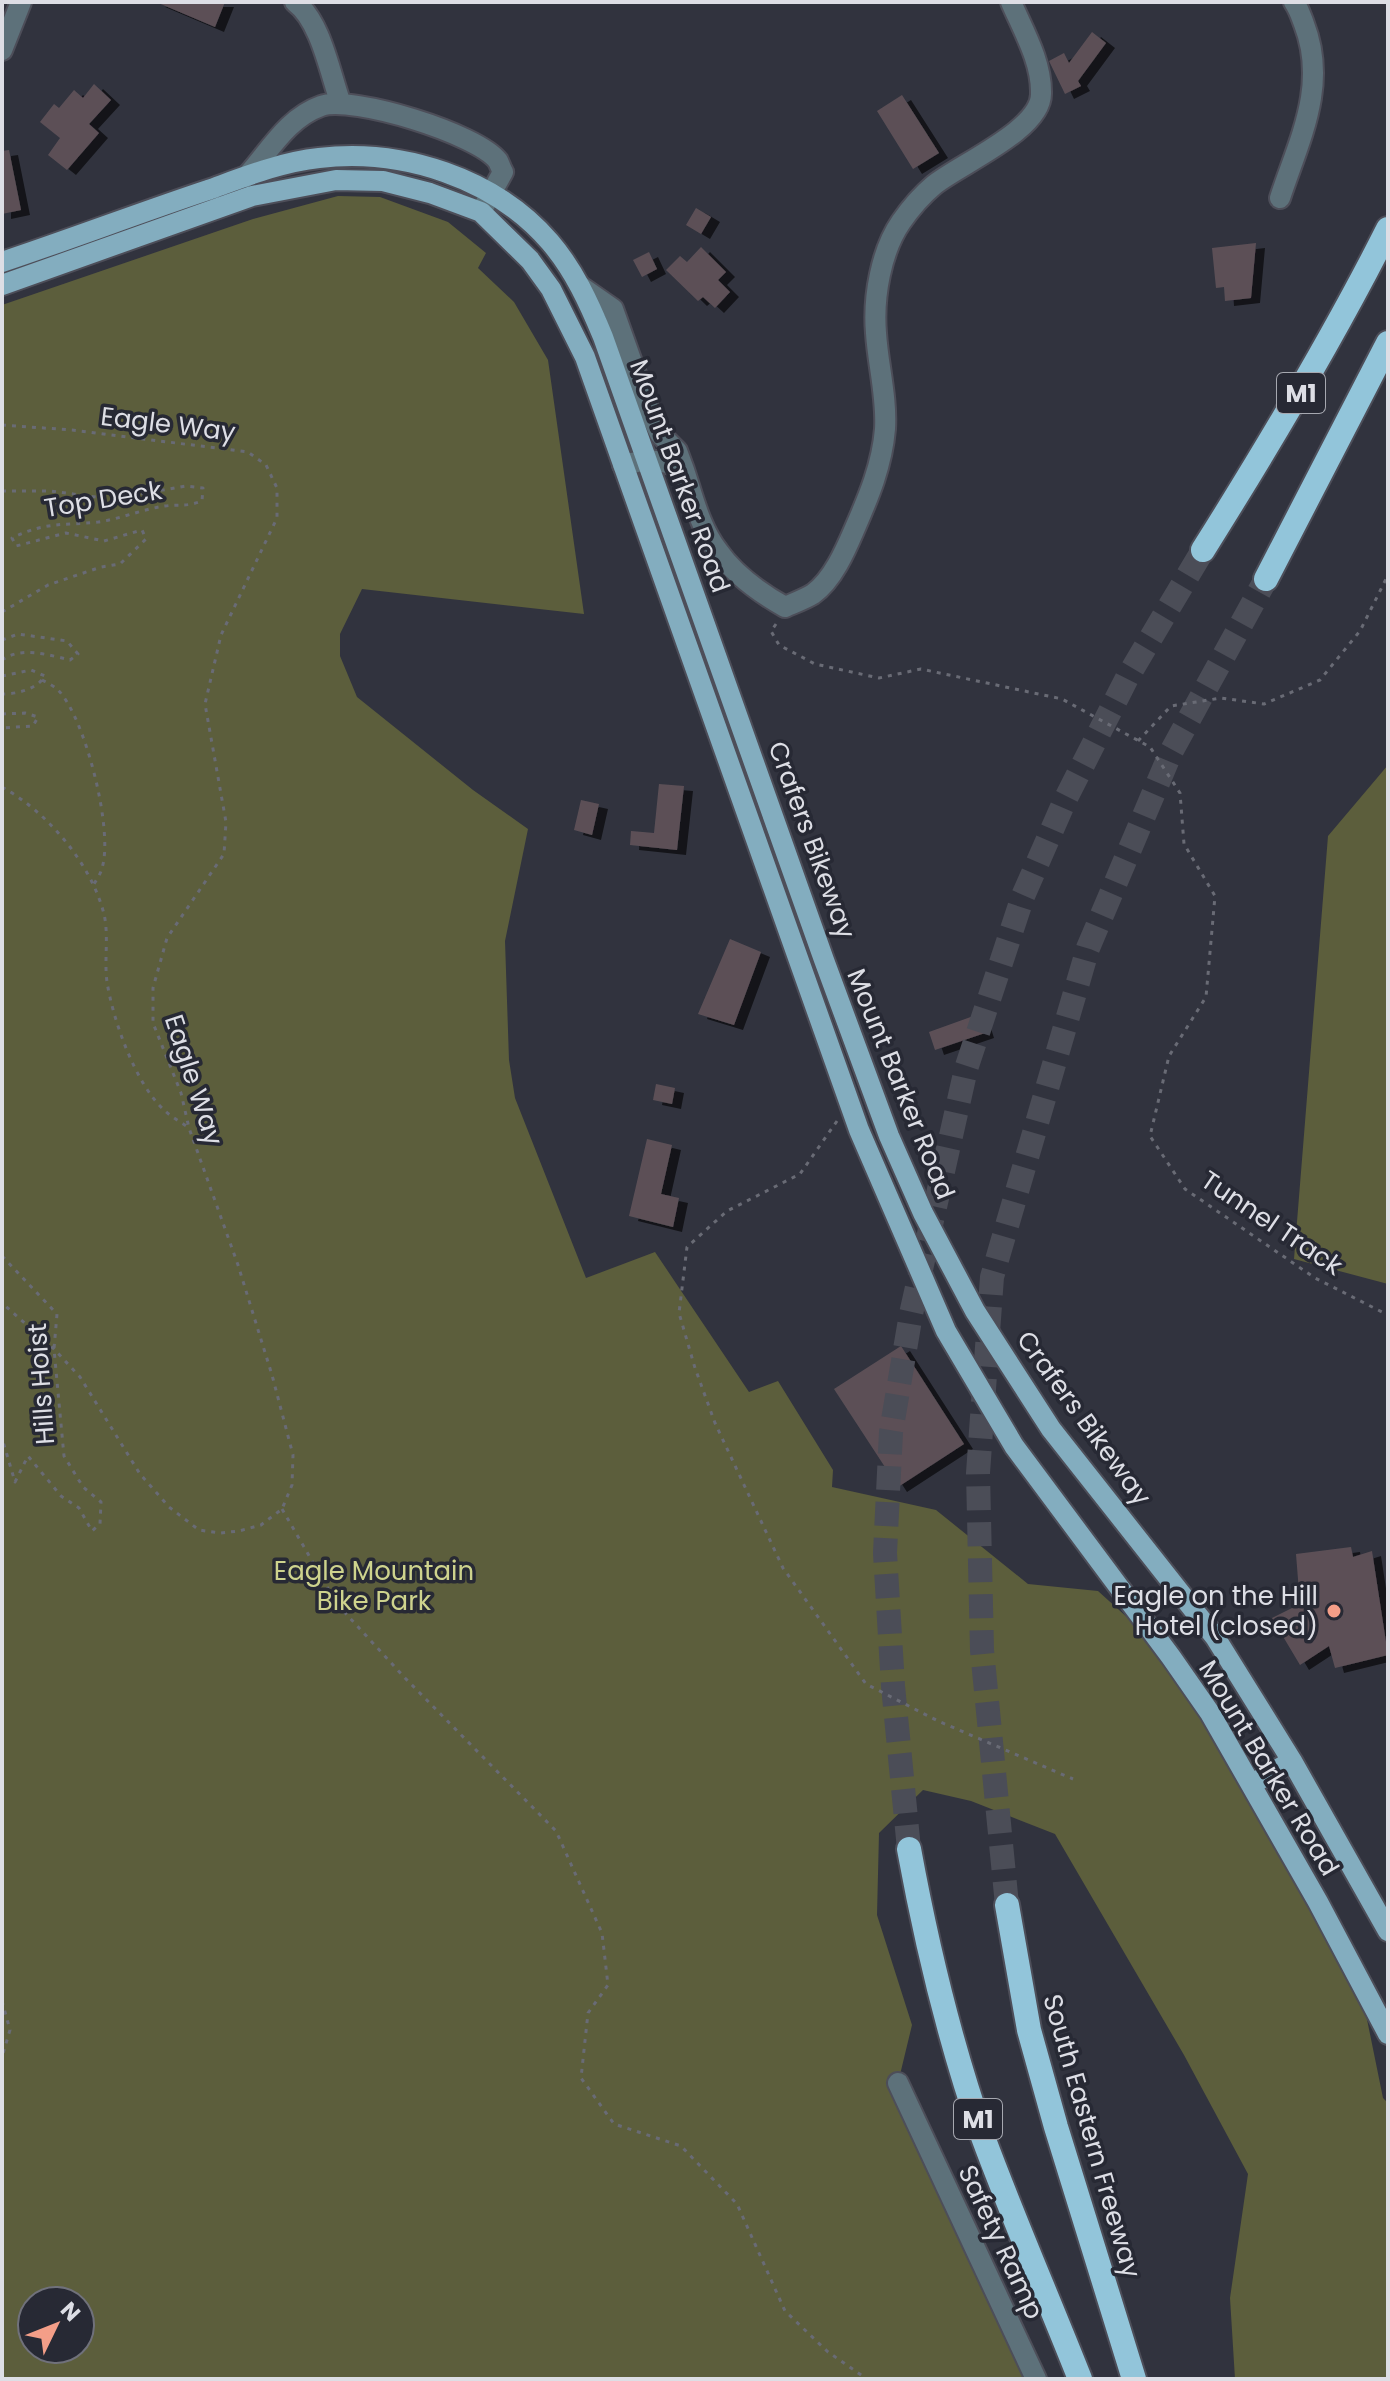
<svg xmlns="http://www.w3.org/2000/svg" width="1390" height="2381" viewBox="0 0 1390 2381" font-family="Poppins,sans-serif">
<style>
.green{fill:#5c5e3c;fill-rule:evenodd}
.building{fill:#5c5057;filter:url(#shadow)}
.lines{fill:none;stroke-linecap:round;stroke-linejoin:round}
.highway-tunnel{stroke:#4b4d57;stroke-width:24;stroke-dasharray:24 12;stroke-linecap:butt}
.minor-casing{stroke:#4d4e59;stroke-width:24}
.major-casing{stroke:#4d4e59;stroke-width:24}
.highway-casing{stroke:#4d4e59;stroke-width:28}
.path{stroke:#696b75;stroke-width:3;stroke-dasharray:4 6;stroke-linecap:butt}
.minor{stroke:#5d717a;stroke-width:20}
.major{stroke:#83adbf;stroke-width:20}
.highway{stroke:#92c5da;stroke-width:24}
.poi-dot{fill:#f49e88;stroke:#272934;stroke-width:3}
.labels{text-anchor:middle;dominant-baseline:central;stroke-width:7;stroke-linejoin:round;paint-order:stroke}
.shield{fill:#272934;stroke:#a6a8b0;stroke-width:2}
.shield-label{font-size:24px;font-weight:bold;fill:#dddee5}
.street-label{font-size:26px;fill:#dddee5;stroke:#272934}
.park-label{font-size:26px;fill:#ced38d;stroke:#272934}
.poi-label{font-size:26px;fill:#dddee5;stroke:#272934;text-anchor:end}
</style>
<defs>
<filter id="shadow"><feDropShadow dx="9" dy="5" stdDeviation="0" flood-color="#0009"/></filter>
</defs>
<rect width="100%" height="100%" fill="#31333e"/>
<path class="green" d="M338,196L380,197L448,222L486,253L478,268L514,302L548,360L584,614L362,589L340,634V656L357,697L473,790L528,829L505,941L509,1060L515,1098L586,1278L655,1252L749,1392L778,1381L833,1470L832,1487L936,1510L1028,1584L1098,1591L1171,1657L1359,1980L1383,2098L1388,2103V2379H1235L1230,2298L1248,2174L1184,2055L1055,1834L971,1801L923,1790L879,1833L877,1915L912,2025L898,2083L1036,2379H2V305L253,219ZM32,2301H80V2349H32Z
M1388,765V1284L1294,1259L1328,836Z"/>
<path class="building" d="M156,2H225L215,27Z
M1092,32L1106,43L1078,81L1081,86L1065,94L1049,61L1064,53L1069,63Z
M94,84L111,100L89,124L99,133L67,170L48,155L60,138L40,122L54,104L59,108L74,90L83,98Z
M902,95L939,153L913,169L877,111Z
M9,150L21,210L2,214V151Z
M696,208L711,217L701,234L686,225Z
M1256,243L1251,298L1225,301L1224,287L1216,288L1212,248Z
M701,247L726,272L718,280L730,292L715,308L703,297L698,301L666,270L680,256L687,262Z
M649,252L657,269L642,277L633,260Z
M659,784L684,786L677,850L630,845L631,831L654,833Z
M581,800L599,804L592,835L574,830Z
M730,939L761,952L734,1025L698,1014Z
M979,1014L985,1033L935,1050L929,1032Z
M656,1084L675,1088L672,1104L653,1100Z
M647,1139L672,1145L661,1194L679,1198L673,1227L629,1216Z
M901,1346L964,1444L898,1487L834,1389Z
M1351,1547L1353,1557L1372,1551L1388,1655L1335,1668L1329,1646L1300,1665L1272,1618L1300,1604L1296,1554Z"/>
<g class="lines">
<path class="highway-tunnel" d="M909,1849L893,1686L885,1553L891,1432L911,1314L966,1069L1023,896L1065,800L1127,678L1203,550
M1007,1905L982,1650L978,1473L992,1277L1088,948L1171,752L1266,579"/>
<defs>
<path id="minor" d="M295,2C321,21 330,74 341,104
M2,50L21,2
M246,177C269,152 287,118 321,106C352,95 478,134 498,161C500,165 501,169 503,172L483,208
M1280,198C1299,140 1328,86 1304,24C1301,16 1299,9 1294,2
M580,286L613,309L650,413L660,434L677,451L684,470
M623,465C646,459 662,458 684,470C693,497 700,528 718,551C734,574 762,594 785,607C794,603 805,599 813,594C833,580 846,549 855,528C869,496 882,465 885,429C887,397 878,365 876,333C873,297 881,251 901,222C910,209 922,195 934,185C960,164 1041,130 1041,94C1042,62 1023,30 1011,2
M898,2083L1036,2379"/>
<path id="major" d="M2,262C71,239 139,213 208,190C244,177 281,162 319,158C402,148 495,178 550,242C574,270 589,303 603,337L824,960L889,1136L923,1213L975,1311L1051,1429L1215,1637L1292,1761L1388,1931
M2,285L252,196L336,180L383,181L430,193L481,212L530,260L551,289L585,357L859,1130L946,1331L1014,1446L1171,1657L1210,1713L1318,1902L1388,2034
M1252,1784L1292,1761"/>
<path id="highway" d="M1203,550C1269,445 1332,340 1388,229
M1266,579L1388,343
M909,1849C927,1947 950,2043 983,2137C1013,2218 1048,2298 1080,2379
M1007,1905L1029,2030L1056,2127L1134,2379"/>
</defs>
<use href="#minor" class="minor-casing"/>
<use href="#major" class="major-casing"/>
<use href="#highway" class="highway-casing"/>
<path class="path" d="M2,425L72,430L248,452L266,465L277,488V518L221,635L205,704L226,822L224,854L167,938L153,988V1023L181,1093L189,1128L238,1265L272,1375L293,1455L292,1485L282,1509L261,1525L239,1531L220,1533L199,1530L169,1507L140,1474L80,1377L54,1349L2,1303
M2,491H50L111,499L186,486L203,488L202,501C186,507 181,504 165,506C143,509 120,519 98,522C62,526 47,521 12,538L16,546L66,533L104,541L142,530L146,539L120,564L101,567L48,585L2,612
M776,624L771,631L779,645L815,664L879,678L921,669L1062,699L1150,747L1180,793L1184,844L1215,896L1206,997L1169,1056L1150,1136L1185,1189L1315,1278L1388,1315
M2,640L18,634L67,641L78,654L70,660C49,655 21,646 2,660
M2,676L31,670L45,676C37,689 18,694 2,694
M42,680C48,683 54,686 58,690C85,717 114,831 102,868C101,873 97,879 94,884
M2,714L25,713L38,717L33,726L2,728
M1138,741L1171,706L1221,698L1264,704L1320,680L1360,631L1388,575
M2,787C47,812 91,863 104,914C109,936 104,960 107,982C113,1020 135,1083 164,1110C171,1117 181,1122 189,1128
M837,1121L800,1174L727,1211L687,1247L679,1313L695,1368L715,1423L783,1568L866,1684L938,1721L1073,1779
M2,1256L57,1314L54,1349L64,1456L83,1487L101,1502L100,1524L92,1531L79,1508L61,1496L28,1456L15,1482L2,1438
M282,1509L337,1604L405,1678L556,1831L602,1933L608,1985L588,2013L581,2078L614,2124L681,2146L737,2204L785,2311L828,2352L867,2379
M2,2001L10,2030L2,2057"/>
<use href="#minor" class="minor"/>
<use href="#major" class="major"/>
<use href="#highway" class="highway"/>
</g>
<circle class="poi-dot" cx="1334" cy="1611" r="8"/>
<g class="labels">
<g class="shield">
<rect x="1277" y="373" width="48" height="40" rx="6"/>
<rect x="954" y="2099" width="48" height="40" rx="6"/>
</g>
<g class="shield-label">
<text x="1301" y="393">M1</text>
<text x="978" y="2119">M1</text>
</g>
<g class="street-label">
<text transform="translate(168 424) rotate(7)">Eagle Way</text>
<text transform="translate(680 476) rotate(70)">Mount Barker Road</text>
<text transform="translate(103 499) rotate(-9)">Top Deck</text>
<text transform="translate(812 840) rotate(70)">Crafers Bikeway</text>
<text transform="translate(194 1080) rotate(72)">Eagle Way</text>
<text transform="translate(901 1084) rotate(68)">Mount Barker Road</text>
<text transform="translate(1272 1223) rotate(34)">Tunnel Track</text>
<text transform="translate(41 1384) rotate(-94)">Hills Hoist</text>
<text transform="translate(1084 1418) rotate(54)">Crafers Bikeway</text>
<text transform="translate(1269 1768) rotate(59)">Mount Barker Road</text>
<text transform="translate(1092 2136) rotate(74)">South Eastern Freeway</text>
<text transform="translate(1001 2242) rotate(65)">Safety Ramp</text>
</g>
<g class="park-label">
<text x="374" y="1571">Eagle Mountain<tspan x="374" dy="30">Bike Park</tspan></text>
</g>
<g class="poi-label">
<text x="1318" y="1596">Eagle on the Hill<tspan x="1318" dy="30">Hotel (closed)</tspan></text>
</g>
</g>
<rect width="1390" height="2381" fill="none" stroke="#dddee5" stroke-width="8"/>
<g transform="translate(56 2325) rotate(47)"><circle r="38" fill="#272934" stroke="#70717b" stroke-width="2"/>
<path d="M0-6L14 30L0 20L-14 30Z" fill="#f49e88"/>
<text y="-12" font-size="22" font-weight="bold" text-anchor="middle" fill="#dddee5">N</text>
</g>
</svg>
